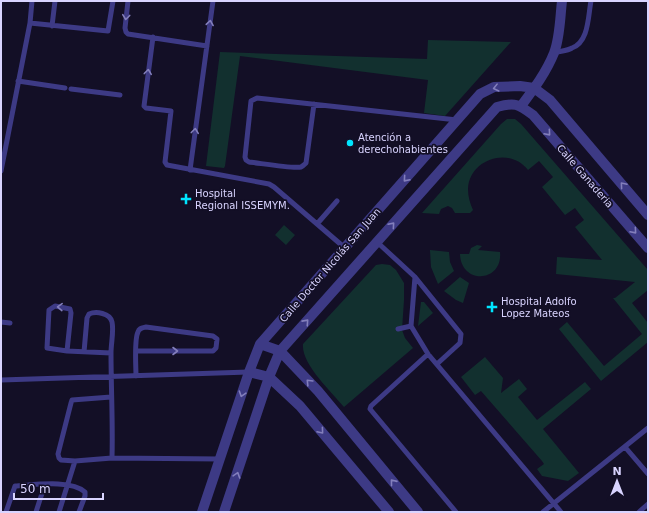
<svg xmlns="http://www.w3.org/2000/svg" width="649" height="513" viewBox="0 0 649 513" font-family="'DejaVu Sans',sans-serif">
<style>
.green{fill:#12302f}
.lines{fill:none;stroke-linecap:round;stroke-linejoin:round}
.service{stroke:#3d3a85;stroke-width:5}
.minor{stroke:#3d3a85;stroke-width:10}
.oneway{stroke:#837fbc}
.poi-dot{fill:#00e5ff;stroke:#130f26;stroke-width:1.5}
.labels{text-anchor:middle;dominant-baseline:central;stroke-width:3.5;stroke-linejoin:round;paint-order:stroke}
.poi-label{font-size:10px;fill:#d9d4ff;stroke:#130f26;text-anchor:start}
.street-label{font-size:10px;fill:#d9d4ff;stroke:#130f26}
</style>
<rect width="100%" height="100%" fill="#130f26"/>
<path class="green" d="M428,40L511,42L445,116L424,113L428,80L240,56L225,166L224,168L206,166L220,52L427,59Z
M507,119H515L521,124L648,270V290L632,303L648,323V342L601,381L559,329L567,322L604,366L642,334L613,298H615L635,282L556,274L557,257L602,260L575,227L584,220L575,208L565,215L542,187L553,177L539,161L528,170C510,146 469,159 468,189C468,197 470,203 473,210L470,213H455L452,208L448,206L441,209L439,214L422,213L501,124Z
M284,225L295,235L286,245L275,235Z
M477,245L482,246L478,250L500,252C503,283 461,285 460,254H469L471,248Z
M430,250L449,252L450,262L454,271L438,284L431,267Z
M382,264L390,265L396,270L404,283V300L402,330L405,338L413,348L344,407C332,392 301,364 303,344L376,265Z
M460,277L469,283L463,303L456,300L444,291Z
M421,302H424L433,313L418,326Z
M485,357L503,378L501,393L519,379L527,389L518,397L537,420L585,382L591,389L543,429L579,473L568,481L542,476L537,469L544,464L542,461L481,391L475,395L461,377Z"/>
<g class="lines">
<path class="service" d="M128,1L125,28L126,32L128,34L207,46
M30,23L108,31L113,1
M52,26L55,1
M153,37L144,106L146,108L171,111L165,162L167,165L269,184L274,187L345,248
M554,53C560,51 567,51 572,48C589,42 588,16 591,1
M18,81L65,88
M71,89L120,95
M314,104L306,163C304,165 303,166 301,167C293,169 259,163 249,162L246,160L245,157L251,101L257,98L457,120
M190,170L213,1
M1,171L30,23L32,1
M317,224L337,201
M377,242L415,277L461,334L460,343L437,364
M415,277L411,326L428,354L561,512
M1,322L10,323
M398,329L411,326
M67,351L71,313L70,309L55,306L49,310L47,348L67,351L111,353
M136,351H213L216,348L217,339L213,336L146,327C142,328 139,328 138,332C134,339 136,367 136,376
M84,352L87,318L89,314C96,311 110,313 112,322C114,331 111,343 111,353C111,388 113,423 112,458L75,461L61,460L59,458L58,454L71,403L72,400L111,397
M428,354L371,406L370,409L456,512
M1,380L249,372
M625,447L648,474
M112,458L220,459
M6,512L15,486C33,485 71,479 85,492V496L79,512
M36,512L45,484
M59,512L75,461
M543,512L648,428
M639,512L648,504"/>
<path class="minor" d="M521,106C533,90 546,73 554,53C560,38 560,18 562,1
M260,344L280,351L318,391L418,512
M249,372L269,377L300,406L389,512
M202,512L249,372L260,344L480,94L494,87L520,86L534,88L550,100L648,215
M224,512L269,377L280,351L497,107C515,102 518,104 533,115L648,248"/>
</g>
<defs><path id="oneway-chevron" d="M-2-3.5L2.5 0L-2 3.5" fill="none" stroke-width="1.6" stroke-linecap="round" stroke-linejoin="round"/></defs>
<g class="oneway">
<use href="#oneway-chevron" transform="translate(126 17) rotate(97)"/>
<use href="#oneway-chevron" transform="translate(210 23) rotate(-81)"/>
<use href="#oneway-chevron" transform="translate(148 72) rotate(-83)"/>
<use href="#oneway-chevron" transform="translate(496 88) rotate(166)"/>
<use href="#oneway-chevron" transform="translate(195 131) rotate(-83)"/>
<use href="#oneway-chevron" transform="translate(548 133) rotate(49)"/>
<use href="#oneway-chevron" transform="translate(406 179) rotate(131)"/>
<use href="#oneway-chevron" transform="translate(623 185) rotate(-130)"/>
<use href="#oneway-chevron" transform="translate(392 225) rotate(-49)"/>
<use href="#oneway-chevron" transform="translate(634 231) rotate(49)"/>
<use href="#oneway-chevron" transform="translate(60 307) rotate(-178)"/>
<use href="#oneway-chevron" transform="translate(306 322) rotate(-48)"/>
<use href="#oneway-chevron" transform="translate(175 351)"/>
<use href="#oneway-chevron" transform="translate(309 382) rotate(-134)"/>
<use href="#oneway-chevron" transform="translate(242 394) rotate(108)"/>
<use href="#oneway-chevron" transform="translate(321 431) rotate(50)"/>
<use href="#oneway-chevron" transform="translate(237 475) rotate(-72)"/>
<use href="#oneway-chevron" transform="translate(393 482) rotate(-129)"/>
</g>
<g class="poi-dot">
<circle cx="350" cy="143" r="4"/>
<path d="M184 193h4v4h4v4h-4v4h-4v-4h-4v-4h4z"/>
<path d="M490 301h4v4h4v4h-4v4h-4v-4h-4v-4h4z"/>
</g>
<g class="labels">
<g class="poi-label">
<text x="358" y="137">Atención a<tspan x="358" dy="12">derechohabientes</tspan></text>
<text x="195" y="193">Hospital<tspan x="195" dy="12">Regional ISSEMYM.</tspan></text>
<text x="501" y="301">Hospital Adolfo<tspan x="501" dy="12">Lopez Mateos</tspan></text>
</g>
<g class="street-label">
<text transform="translate(585 176) rotate(49)">Calle Ganaderia</text>
<text transform="translate(330 265) rotate(-49)">Calle Doctor Nicolás San Juan</text>
</g>
</g>
<rect width="649" height="513" fill="none" stroke="#d9d4ff" stroke-width="4"/>
<g transform="translate(617 481)" stroke="#130f26" stroke-width="3" paint-order="stroke">
<path d="M0-3L7 15L0 10L-7 15Z" fill="#d9d4ff"/>
<text y="-6" font-size="11" font-weight="bold" text-anchor="middle" fill="#d9d4ff">N</text>
</g>
<path d="M14 493v6h89v-6" fill="none" stroke="#d9d4ff" stroke-width="2"/>
<text x="20" y="493" font-size="12" fill="#d9d4ff" stroke="#130f26" stroke-width="3" paint-order="stroke">50 m</text>
</svg>
